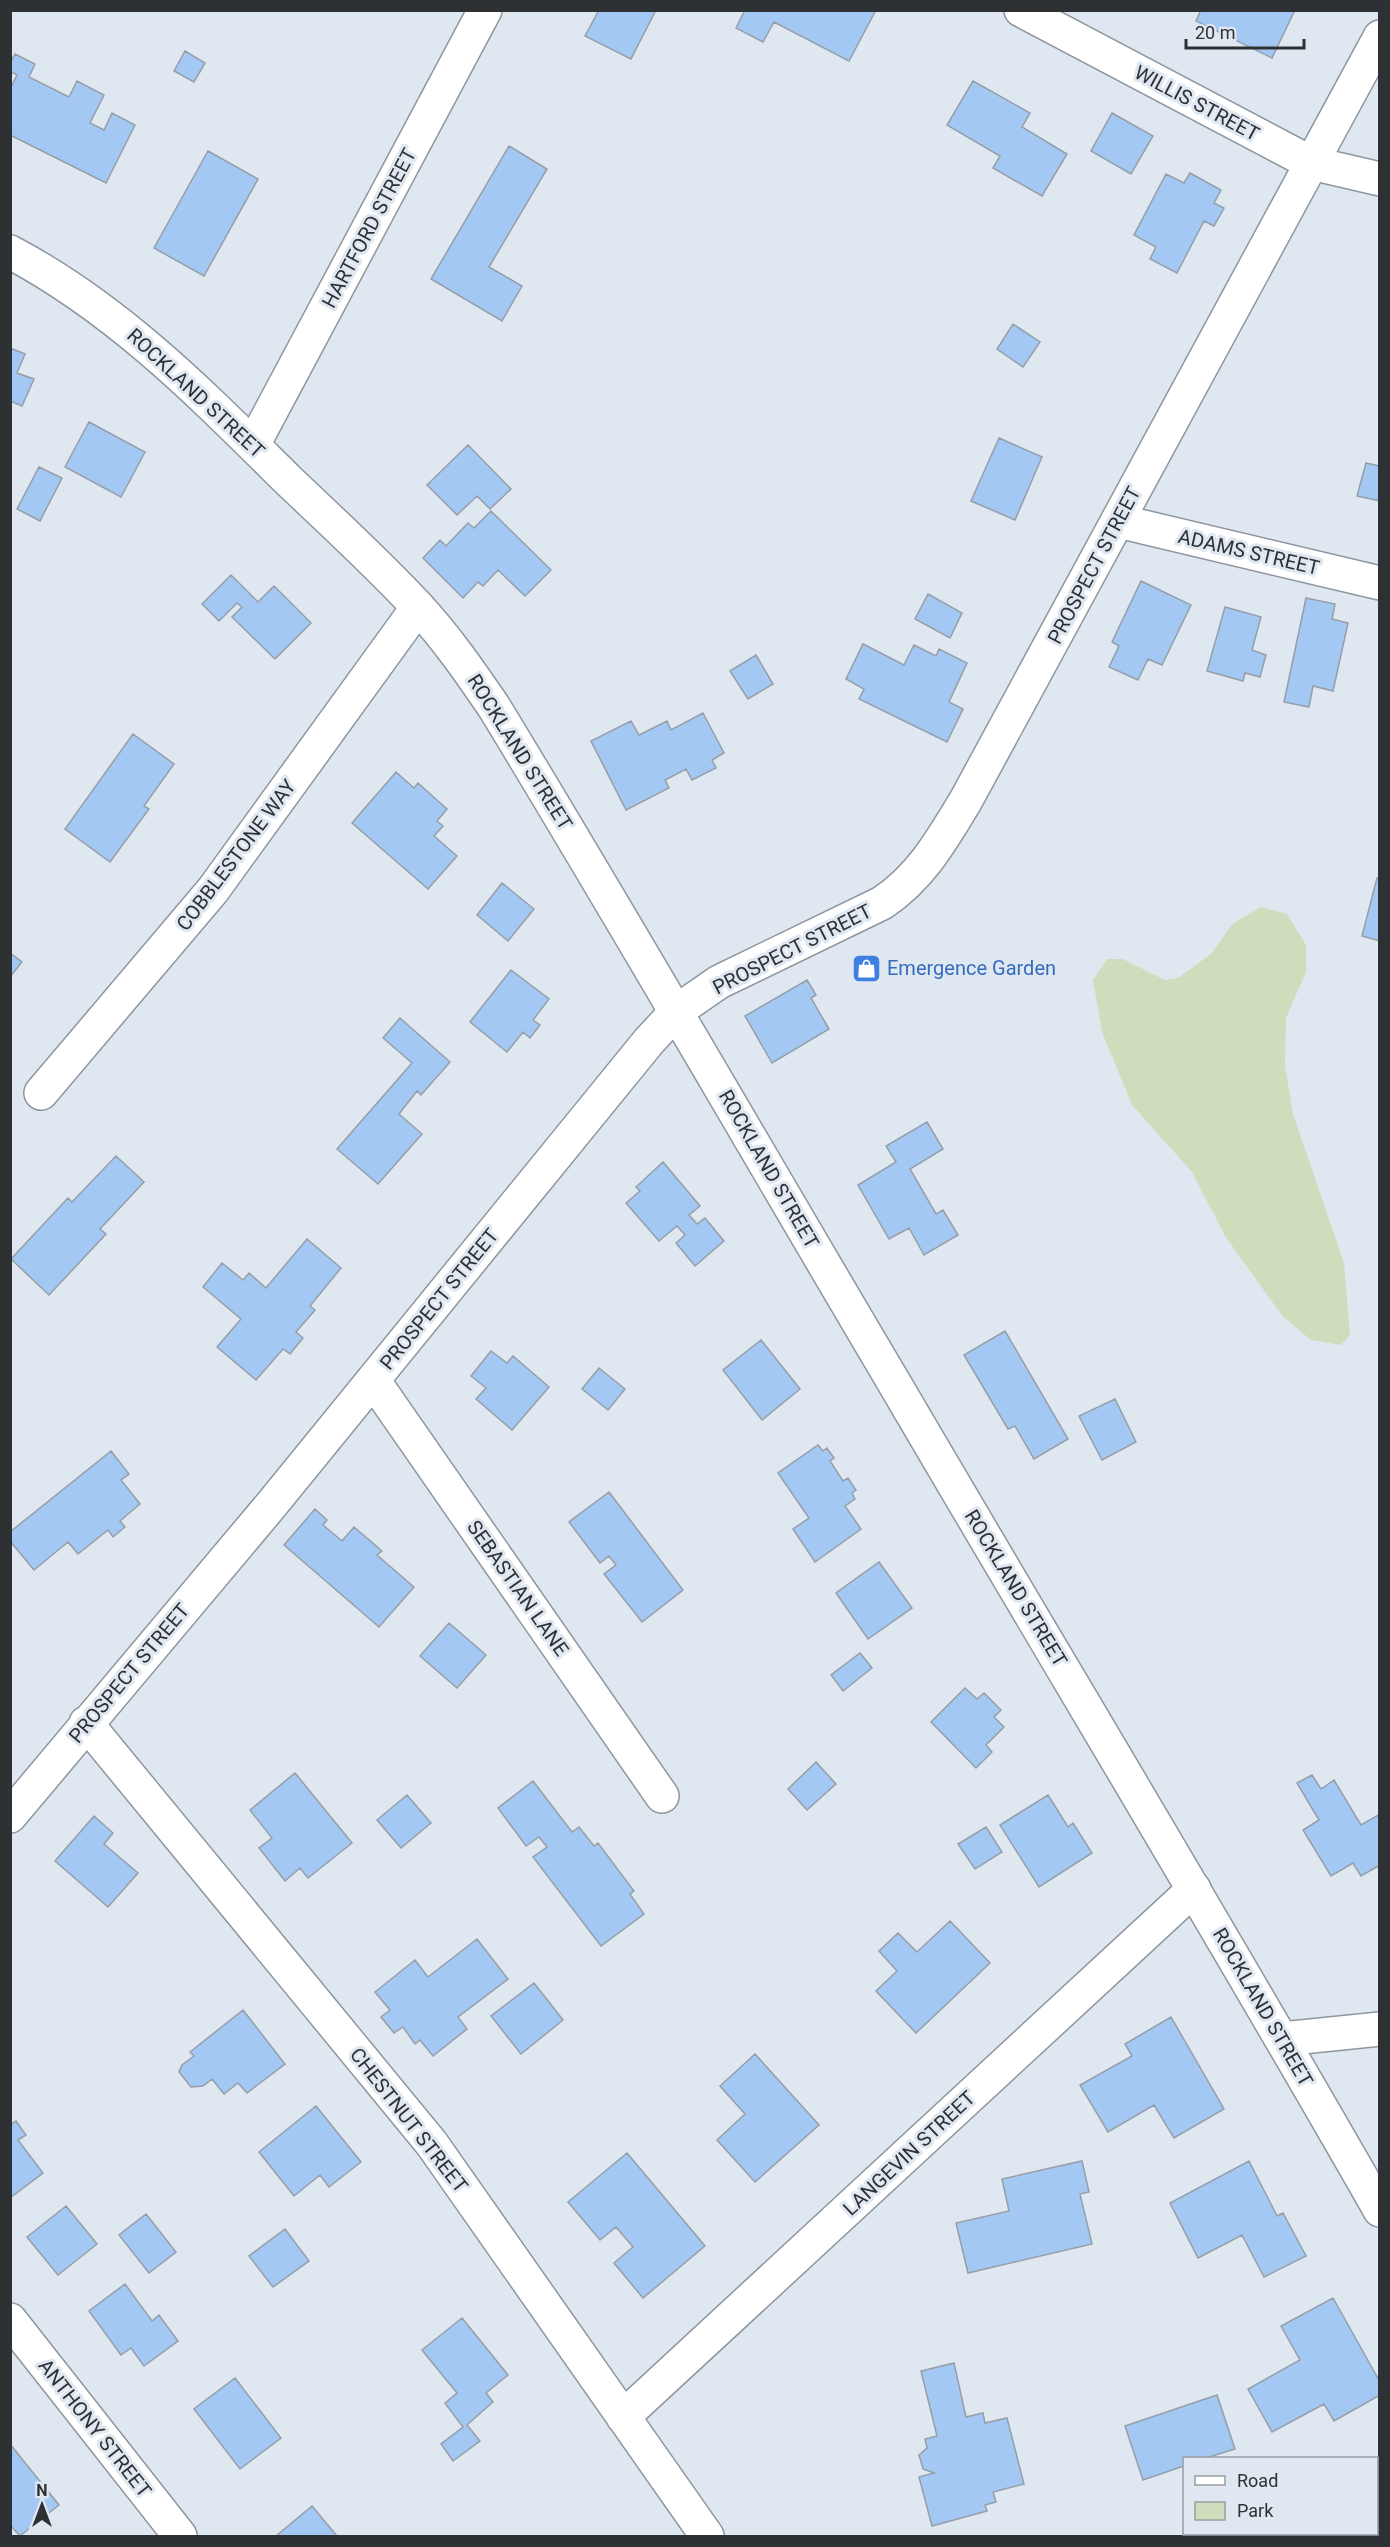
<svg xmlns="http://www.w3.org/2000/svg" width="1390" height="2547" viewBox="0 0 1390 2547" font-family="Roboto,sans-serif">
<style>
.green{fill:#cedebc}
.building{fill:#a3c8f3;stroke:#969ea7;stroke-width:1.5}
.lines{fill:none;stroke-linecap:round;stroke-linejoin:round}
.minor-casing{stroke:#8e969f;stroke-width:36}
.tertiary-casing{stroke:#8e969f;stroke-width:36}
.minor{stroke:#fff;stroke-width:33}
.tertiary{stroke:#fff;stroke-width:33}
.labels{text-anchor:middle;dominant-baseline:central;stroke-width:6;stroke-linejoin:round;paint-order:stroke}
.street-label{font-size:20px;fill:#2e3134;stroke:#dfe7f1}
.shop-label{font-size:20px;fill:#366cbe;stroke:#dfe7f1;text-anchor:start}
</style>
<rect width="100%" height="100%" fill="#dfe7f1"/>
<path class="green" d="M1261,907L1287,914L1306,945V972L1286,1018L1285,1065L1293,1114L1344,1263L1350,1335L1341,1345L1311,1340L1283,1317L1225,1236L1192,1172L1132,1105L1102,1032L1093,980L1107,959H1123L1165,980L1178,978L1212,953L1232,924Z"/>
<path class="building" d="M599,10H656L631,59L585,36Z
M745,10H873L875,12L849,61L774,22L763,42L736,28Z
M1201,10H1295L1272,58L1196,21Z
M185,51L205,63L194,82L174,71Z
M15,54L35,64L29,77L69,97L77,81L104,95L90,123L104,130L112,113L135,125L106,183L10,135V89L17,75L10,71V63Z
M973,81L1030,113L1022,127L1067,154L1042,196L993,168L1000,156L947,125Z
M1112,113L1153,136L1131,174L1091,151Z
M509,146L547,169L489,267L522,286L502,321L431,279Z
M208,151L258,179L204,276L154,248Z
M1190,173L1221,190L1214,203L1224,208L1214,226L1204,221L1177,273L1150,259L1156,247L1134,235L1166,174L1184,183Z
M1013,324L1040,342L1023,367L997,349Z
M10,348L25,354L17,373L34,379L22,406L10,401Z
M89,422L145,452L121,497L65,467Z
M999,438L1042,457L1015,520L971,501Z
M468,445L511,489L490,509L477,496L457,515L427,485Z
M1366,463L1380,466V501L1357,496Z
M39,467L62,478L40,521L17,509Z
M491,511L551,570L525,596L498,570L483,586L478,582L463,598L423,558L440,540L446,546L468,523L474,528Z
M231,575L258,602L274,586L311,623L275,659L232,617L242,607L237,603L219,621L202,604Z
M1141,581L1191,605L1162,665L1148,659L1138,680L1109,667L1119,646L1112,642Z
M928,594L962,613L950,638L915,619Z
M1306,598L1335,604L1332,619L1348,623L1333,691L1313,686L1309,707L1284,702Z
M1225,607L1261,617L1252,650L1266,655L1260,677L1245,673L1243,681L1207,671Z
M863,644L904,665L914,645L936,656L939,649L967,663L949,702L963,709L947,742L859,699L864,689L846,679Z
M756,655L773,684L748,699L730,671Z
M703,713L724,753L712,760L716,768L692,780L686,769L665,780L669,788L626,810L591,741L631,721L639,735L667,721L671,730Z
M133,734L174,764L144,806L149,809L110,862L65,829Z
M396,772L414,788L418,783L447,809L437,821L443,826L434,836L457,856L428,889L352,823Z
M1377,878L1380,879V941L1362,936Z
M502,883L534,909L508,941L477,915Z
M10,953L22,962L10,977Z
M511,970L549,999L533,1020L540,1025L530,1038L523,1032L507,1052L470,1022Z
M807,980L816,995L811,998L829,1029L772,1063L745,1016Z
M400,1018L450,1062L421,1095L417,1091L399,1114L422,1134L378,1184L337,1149L412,1063L383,1038Z
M927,1122L943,1149L910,1169L936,1214L943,1210L958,1235L924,1255L909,1228L889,1239L858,1185L896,1162L886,1146Z
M116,1156L144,1182L100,1229L106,1234L49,1295L11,1259L68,1198L72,1202Z
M663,1162L700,1206L689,1215L697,1224L705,1218L724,1241L695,1266L676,1243L685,1235L677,1226L659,1241L626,1203L640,1191L636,1187Z
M307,1239L341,1268L310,1306L315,1310L296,1332L303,1338L290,1354L283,1349L256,1380L217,1347L241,1319L203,1287L222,1263L243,1280L249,1273L266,1288Z
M1005,1331L1068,1439L1034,1459L1015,1426L1008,1429L964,1355Z
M761,1340L800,1389L762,1420L723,1370Z
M491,1351L507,1363L513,1356L549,1387L512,1430L476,1399L486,1388L471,1376Z
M599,1368L625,1389L608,1410L582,1389Z
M1115,1399L1136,1442L1102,1460L1079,1416Z
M818,1445L823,1451L827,1448L834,1458L830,1461L843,1481L848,1478L856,1490L852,1493L855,1499L845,1506L861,1529L815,1562L793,1529L809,1518L778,1473Z
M111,1451L129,1474L121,1480L140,1504L120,1521L125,1527L113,1537L108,1530L78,1554L68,1542L34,1570L10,1541V1532Z
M609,1492L683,1590L642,1622L604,1574L616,1565L609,1556L600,1563L569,1522Z
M315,1509L327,1520L323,1525L342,1541L354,1527L382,1551L377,1555L414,1587L379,1627L284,1545Z
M879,1562L912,1608L868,1639L836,1593Z
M449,1623L486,1655L457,1688L420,1656Z
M860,1653L872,1668L843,1691L831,1675Z
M965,1688L977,1699L984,1693L1001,1710L994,1717L1004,1727L986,1745L992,1752L976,1768L931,1722Z
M816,1762L836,1784L807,1810L788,1789Z
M295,1773L352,1843L308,1878L300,1868L285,1881L259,1848L272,1838L250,1810Z
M1312,1775L1321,1789L1334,1780L1361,1825L1380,1814V1865L1361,1876L1353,1863L1331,1876L1303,1830L1319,1820L1297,1783Z
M533,1781L572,1832L579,1827L594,1846L598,1843L634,1891L630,1894L644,1914L601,1946L533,1857L547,1847L539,1837L526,1846L498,1808Z
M407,1795L431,1823L401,1848L377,1820Z
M1048,1795L1068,1827L1073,1823L1092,1853L1039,1887L1000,1825Z
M94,1816L113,1833L104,1844L138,1873L108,1907L55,1861Z
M986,1827L1002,1852L975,1869L958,1844Z
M950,1921L990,1963L916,2033L876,1991L897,1971L879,1951L898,1933L917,1952Z
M477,1939L508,1979L458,2017L467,2029L433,2056L420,2040L415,2044L403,2027L394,2033L381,2017L390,2010L375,1992L415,1960L428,1977Z
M534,1983L563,2020L521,2054L491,2016Z
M243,2010L285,2064L247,2093L238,2083L224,2094L212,2079L203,2086L191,2087L179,2072L182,2065L194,2056L190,2052Z
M1171,2017L1224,2109L1174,2138L1154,2105L1108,2132L1080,2085L1132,2056L1125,2044Z
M755,2054L819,2125L755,2182L717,2140L745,2114L720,2086Z
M316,2106L361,2162L329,2187L320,2175L294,2196L259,2152Z
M16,2121L26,2135L18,2140L43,2173L10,2198V2125Z
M627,2153L705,2246L643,2298L614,2263L633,2247L616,2227L600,2240L568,2202Z
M1082,2161L1089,2192L1080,2194L1092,2244L968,2273L956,2223L1009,2211L1002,2179Z
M1249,2161L1277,2216L1283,2213L1306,2256L1264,2277L1242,2235L1198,2258L1170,2203Z
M66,2206L97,2244L58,2275L27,2237Z
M146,2214L176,2252L149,2273L119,2235Z
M285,2229L309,2261L273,2287L249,2256Z
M125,2284L152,2321L159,2315L178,2341L144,2366L131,2348L121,2355L89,2311Z
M1333,2298L1380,2382V2395L1334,2421L1324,2404L1272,2432L1248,2389L1300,2360L1281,2326Z
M462,2318L508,2375L486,2393L493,2402L467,2425L480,2441L453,2461L441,2444L463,2427L445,2403L457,2393L422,2350Z
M954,2363L966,2417L983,2413L985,2423L1007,2418L1024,2484L993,2492L996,2502L985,2505L987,2511L932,2526L919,2477L934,2473L923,2469L919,2455L927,2448L925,2439L937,2436L921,2371Z
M235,2378L281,2438L240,2469L194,2409Z
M1217,2395L1235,2449L1206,2458H1184V2466L1143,2480L1125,2426Z
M10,2444L59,2505L20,2536L10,2525Z
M312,2506L337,2536H276Z"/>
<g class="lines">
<defs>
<path id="minor" d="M1021,10L1311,163L1380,179
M253,445L485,10
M1118,521L1380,583
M41,1093L213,890L418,607
M373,1380L662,1796
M86,1723L432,2144L707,2536
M10,1816L272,1504L649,1041L677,1011L719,982L882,903C921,877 942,840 966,800L1380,37
M1282,2039L1380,2029
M10,2320L180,2536
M623,2417L1194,1889
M1376,2503L1380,2502
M1285,2536L1293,2534"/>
<path id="tertiary" d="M10,252C118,309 201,394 287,479C331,521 376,562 417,606C446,637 470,672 494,707C631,932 762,1160 896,1386C1057,1661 1222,1933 1380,2210"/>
</defs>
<use href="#minor" class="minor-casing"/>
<use href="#tertiary" class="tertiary-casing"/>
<use href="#minor" class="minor"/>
<use href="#tertiary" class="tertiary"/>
</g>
<defs>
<symbol id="shop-square" viewBox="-11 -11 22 22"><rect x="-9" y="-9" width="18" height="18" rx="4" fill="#3f7fe0" stroke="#dfe7f1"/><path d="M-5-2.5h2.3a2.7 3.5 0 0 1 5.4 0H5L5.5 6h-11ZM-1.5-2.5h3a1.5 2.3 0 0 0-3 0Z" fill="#fff"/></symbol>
</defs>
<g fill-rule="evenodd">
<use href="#shop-square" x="850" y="952" width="33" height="33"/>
</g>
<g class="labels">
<g class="street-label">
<text transform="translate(1197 103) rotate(28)">WILLIS STREET</text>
<text transform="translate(369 228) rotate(-62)">HARTFORD STREET</text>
<text transform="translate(196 393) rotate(43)">ROCKLAND STREET</text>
<text transform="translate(1249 552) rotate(13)">ADAMS STREET</text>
<text transform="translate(1094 565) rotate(-62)">PROSPECT STREET</text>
<text transform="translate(520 752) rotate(58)">ROCKLAND STREET</text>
<text transform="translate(236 855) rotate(-53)">COBBLESTONE WAY</text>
<text transform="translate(792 949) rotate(-27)">PROSPECT STREET</text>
<text transform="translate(769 1169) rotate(60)">ROCKLAND STREET</text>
<text transform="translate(439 1299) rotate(-51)">PROSPECT STREET</text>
<text transform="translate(518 1588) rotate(55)">SEBASTIAN LANE</text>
<text transform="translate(1016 1588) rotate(59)">ROCKLAND STREET</text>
<text transform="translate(129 1673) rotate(-50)">PROSPECT STREET</text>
<text transform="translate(1263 2007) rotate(60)">ROCKLAND STREET</text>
<text transform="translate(409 2120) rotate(52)">CHESTNUT STREET</text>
<text transform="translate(909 2153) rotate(-43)">LANGEVIN STREET</text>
<text transform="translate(95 2428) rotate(52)">ANTHONY STREET</text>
</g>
<g class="shop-label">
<text x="887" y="968">Emergence Garden</text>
</g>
</g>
<rect width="1390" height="2547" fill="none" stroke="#2e3134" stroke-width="24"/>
<rect x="1183" y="2457" width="195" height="78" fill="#dfe7f1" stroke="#989ea5" stroke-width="1.5"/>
<rect x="1195" y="2476" width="30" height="9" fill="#ffffff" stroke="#989ea5" stroke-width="1.5"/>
<text x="1237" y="2487" font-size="18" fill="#2e3134">Road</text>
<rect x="1195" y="2502" width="30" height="18" fill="#cedebc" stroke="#989ea5" stroke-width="1.5"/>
<text x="1237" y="2517" font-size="18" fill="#2e3134">Park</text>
<g transform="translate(42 2505)" stroke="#dfe7f1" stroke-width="4.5" paint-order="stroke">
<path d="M0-4.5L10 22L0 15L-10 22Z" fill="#2e3134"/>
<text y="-9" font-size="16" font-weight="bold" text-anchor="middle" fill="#2e3134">N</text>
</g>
<path d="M1186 39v9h118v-9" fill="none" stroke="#2e3134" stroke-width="3"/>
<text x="1195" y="39" font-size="18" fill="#2e3134" stroke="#dfe7f1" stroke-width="4.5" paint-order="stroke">20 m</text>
</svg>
